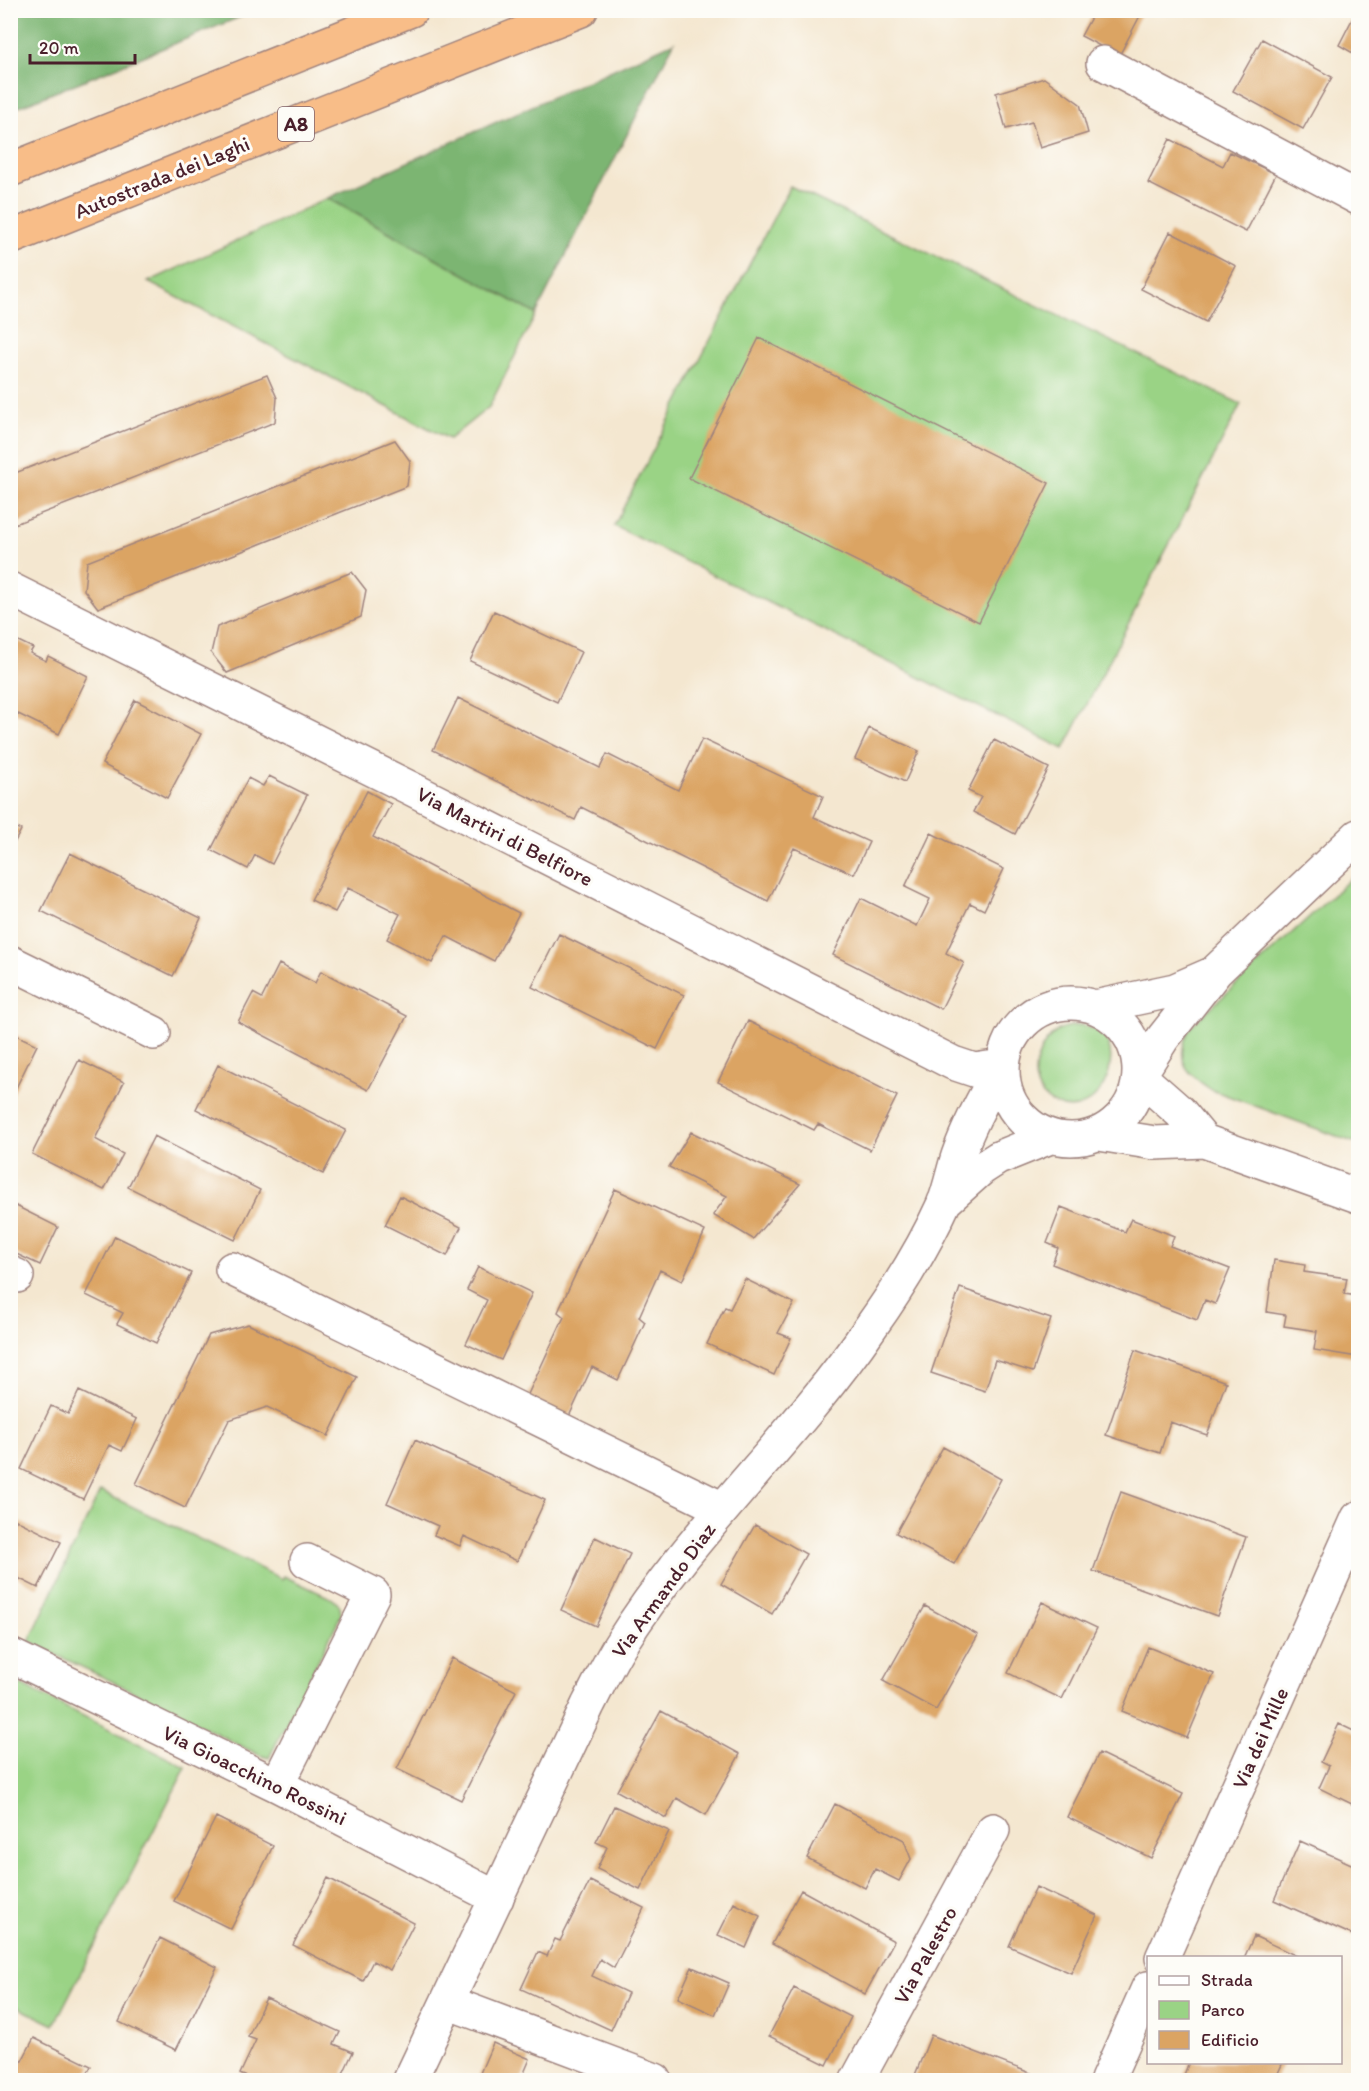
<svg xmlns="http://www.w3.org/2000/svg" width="1369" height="2091" viewBox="0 0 1369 2091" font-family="Itim,sans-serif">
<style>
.green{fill:#9ad385;stroke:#727958;stroke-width:1.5}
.forest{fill:#7bb572;stroke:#626a4e;stroke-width:1.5}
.building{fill:#dba463}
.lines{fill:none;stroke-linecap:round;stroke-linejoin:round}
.minor-casing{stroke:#9f837e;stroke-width:36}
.highway-casing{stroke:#9f837e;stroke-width:36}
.minor{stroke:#fff;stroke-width:33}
.highway{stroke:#f8bd88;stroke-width:33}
.labels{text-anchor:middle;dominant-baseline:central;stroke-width:6;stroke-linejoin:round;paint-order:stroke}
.shield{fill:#fdfcf7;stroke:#806168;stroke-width:1.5}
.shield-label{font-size:20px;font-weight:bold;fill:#4a1f2b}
.street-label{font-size:21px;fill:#4a1f2b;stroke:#fdfcf7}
</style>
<rect width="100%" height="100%" fill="#fdfcf7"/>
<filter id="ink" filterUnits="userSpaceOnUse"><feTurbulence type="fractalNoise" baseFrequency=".0167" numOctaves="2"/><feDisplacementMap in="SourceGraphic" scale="12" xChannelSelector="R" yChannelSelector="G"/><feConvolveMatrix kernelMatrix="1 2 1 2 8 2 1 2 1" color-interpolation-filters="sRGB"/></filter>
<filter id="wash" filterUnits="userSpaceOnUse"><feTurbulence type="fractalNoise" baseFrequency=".008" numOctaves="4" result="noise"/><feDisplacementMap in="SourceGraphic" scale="24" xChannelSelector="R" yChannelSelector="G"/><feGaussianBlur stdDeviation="1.35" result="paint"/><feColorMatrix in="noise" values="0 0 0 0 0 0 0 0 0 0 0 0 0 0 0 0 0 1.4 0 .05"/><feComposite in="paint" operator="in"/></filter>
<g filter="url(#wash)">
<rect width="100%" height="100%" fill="#f4e7d0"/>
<path class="green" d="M790,186L1241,404L1064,749L614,526Z
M328,198L536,314L489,407L449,439L148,282Z
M1358,872V1144L1212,1090C1183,1072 1174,1058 1191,1026Z
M1081,1025C1088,1027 1097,1029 1102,1034C1126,1058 1097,1122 1057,1105C1052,1103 1046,1099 1042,1094C1026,1075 1040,1042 1059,1030C1066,1026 1074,1026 1081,1025Z
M100,1491L282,1579L284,1576L333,1599L340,1606L341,1615L269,1758L259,1755L124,1687L29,1642Z
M11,1680L186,1767L54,2025L11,2004Z"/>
<path class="forest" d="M11,10H255V11L11,110Z
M674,42L536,314L328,198Z"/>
<g id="blocks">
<path class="building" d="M1095,10H1143L1119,56L1081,36Z
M1357,10H1358V56L1339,45Z
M1262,39L1332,77L1303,129L1233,91Z
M1044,78L1080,104L1088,133L1040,148L1032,122L1006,129L996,93Z
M1170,139L1223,166L1230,152L1276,174L1246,232L1148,183Z
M1170,232L1236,266L1206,322L1141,289Z
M759,338L1049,483L979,622L689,478Z
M267,375L277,398L275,422L10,526V475Z
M395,440L410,461L407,486L98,608L84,590L87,562Z
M352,572L366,590L361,617L227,673L211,653L217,627Z
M494,611L581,652L557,702L470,661Z
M10,637L33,648L30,653L46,661L48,656L88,676L59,734L10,710Z
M458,698L600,768L607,754L678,790L702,739L823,796L814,817L869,842L854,874L794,848L768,901L581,807L575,820L433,750Z
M135,700L201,734L167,798L102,764Z
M869,728L919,751L905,782L855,759Z
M994,740L1049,768L1015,834L973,812L981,797L968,791Z
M269,776L307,795L272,864L255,855L248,869L211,850L248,778L263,786Z
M367,791L391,804L373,837L519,913L494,961L446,936L432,963L387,939L400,914L348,888L335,912L311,900Z
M10,825L21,830L10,851Z
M931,833L1004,869L984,910L970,903L946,953L964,963L941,1009L833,955L861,898L917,926L930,899L905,887Z
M70,853L201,918L173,976L41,911Z
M559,934L684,995L657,1049L532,987Z
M279,964L315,983L321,971L407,1016L368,1090L238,1022L253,993L262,998Z
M748,1021L897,1096L870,1150L818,1124L814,1130L718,1082Z
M10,1032L37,1045L10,1100Z
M79,1060L124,1082L95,1139L123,1154L104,1190L32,1154Z
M218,1065L346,1130L323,1174L196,1109Z
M691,1132L800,1184L753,1239L713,1215L727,1196L669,1167Z
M154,1136L260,1190L235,1240L128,1187Z
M615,1189L705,1231L682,1281L660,1270L639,1317L645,1322L618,1380L592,1367L565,1425L523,1405L564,1317L558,1312Z
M400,1196L461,1227L447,1256L385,1225Z
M10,1203L58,1227L40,1265L10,1251Z
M1061,1207L1125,1232L1131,1219L1174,1236L1170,1246L1230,1269L1215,1304L1205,1300L1197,1320L1052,1264L1058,1248L1047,1243Z
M115,1236L191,1273L156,1343L117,1324L123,1313L86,1295Z
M1274,1260L1305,1265L1304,1272L1347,1278L1344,1294L1358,1296V1357L1314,1350L1317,1331L1284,1326L1286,1315L1267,1312Z
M478,1267L532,1293L501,1360L466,1344L487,1300L467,1290Z
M745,1279L794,1303L778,1333L791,1338L774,1375L707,1344L725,1307L730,1309Z
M960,1288L1051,1319L1033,1372L995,1360L985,1391L931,1373Z
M248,1324L357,1377L328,1436L267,1407L229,1420L185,1508L136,1484L209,1335Z
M1135,1350L1226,1382L1207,1435L1170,1422L1160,1453L1106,1435Z
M79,1391L137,1419L122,1451L109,1445L83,1499L21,1469L51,1406L68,1414Z
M415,1440L545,1500L517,1561L464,1536L460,1546L434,1535L438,1526L387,1503Z
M943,1447L1001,1479L954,1564L896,1533Z
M1121,1492L1246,1537L1217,1616L1093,1571Z
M10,1517L61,1542L38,1588L10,1574Z
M755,1525L806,1554L772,1614L721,1584Z
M595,1537L630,1554L596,1626L561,1610Z
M1042,1602L1097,1628L1062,1699L1008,1673Z
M925,1606L978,1635L936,1710L883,1681Z
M1148,1647L1214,1674L1187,1738L1122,1711Z
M452,1658L516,1691L461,1800L397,1769Z
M661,1711L740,1754L706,1815L677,1798L666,1818L617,1791Z
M1339,1724L1358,1733V1807L1319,1788L1329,1766L1321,1762Z
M1099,1753L1183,1794L1151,1858L1067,1817Z
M835,1804L904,1840L911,1859L899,1881L875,1869L865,1888L807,1858Z
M614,1806L669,1831L640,1890L597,1869L607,1847L596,1842Z
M216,1817L273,1846L231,1929L174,1901Z
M1300,1841L1358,1867L1357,1937L1274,1900Z
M328,1878L414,1923L390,1970L373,1961L363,1981L293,1945Z
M590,1881L644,1908L614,1968L600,1959L592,1976L628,1993L611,2030L521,1989L538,1952L547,1956L555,1939L560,1941Z
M1036,1887L1097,1915L1071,1973L1009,1946Z
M801,1890L894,1941L865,1994L772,1944Z
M734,1903L760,1916L746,1948L718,1935Z
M1254,1936L1301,1958H1244Z
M160,1938L217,1967L176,2050L119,2022Z
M692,1967L729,1983L715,2015L678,1998Z
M794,1988L851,2017L827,2065L769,2036Z
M266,1998L340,2032L334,2044L353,2052L340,2080H254L240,2074L256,2040L248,2037Z
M931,2035L1038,2076L1036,2080H913Z
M34,2038L91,2066L84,2080H12Z
M493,2043L530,2059L521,2080H477Z
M1189,2062H1283L1275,2080H1182Z"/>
</g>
</g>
<g filter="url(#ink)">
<use href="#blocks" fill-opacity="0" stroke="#9f837e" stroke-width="1.5"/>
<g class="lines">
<defs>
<path id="minor" d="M1103,63L1358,198
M10,589L410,788L953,1063L974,1070L1002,1066
M10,962L154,1033
M1003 1071a68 68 0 1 1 136 0a68 68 0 1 1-136 0Z
M1095,1007L1175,990L1212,974
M1099,1134L1155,1143L1204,1141L1358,1196
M1204,1141L1180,1112L1139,1076L1163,1038L1216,971L1358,836
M944,1202L981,1169L998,1158L1050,1137
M232,1269L723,1509
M10,1273L17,1276
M10,1655L277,1785L497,1898
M277,1785L373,1594L307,1561
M1162,1958L1358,1518
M447,2002L655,2080
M410,2080L588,1705C599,1684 608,1664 620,1645C692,1530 794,1439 870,1328C898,1289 924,1247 944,1203C950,1188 953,1171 958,1156C969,1124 985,1095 1002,1066
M857,2080L993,1830
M1107,2080L1148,1988"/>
<path id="highway" d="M10,170L411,10
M10,238L581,10"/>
</defs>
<use href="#minor" class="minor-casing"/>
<use href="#highway" class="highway-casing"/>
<use href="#minor" class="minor"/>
<use href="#highway" class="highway"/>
</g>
</g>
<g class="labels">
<rect class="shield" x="278" y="107" width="36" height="34" rx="4.5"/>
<g class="shield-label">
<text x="296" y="124">A8</text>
</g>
<g class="street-label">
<text transform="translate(162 177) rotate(-22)">Autostrada dei Laghi</text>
<text transform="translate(505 836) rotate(27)">Via Martiri di Belfiore</text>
<text transform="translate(663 1590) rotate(-54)">Via Armando Diaz</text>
<text transform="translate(1260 1738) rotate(-66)">Via dei Mille</text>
<text transform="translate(255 1775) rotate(26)">Via Gioacchino Rossini</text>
<text transform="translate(925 1955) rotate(-61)">Via Palestro</text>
</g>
</g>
<rect width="1369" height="2091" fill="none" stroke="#fdfcf7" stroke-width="36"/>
<rect x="1147" y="1956" width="195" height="108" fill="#fdfcf7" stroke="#b5a4a5" stroke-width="1.5"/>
<rect x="1159" y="1976" width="30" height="9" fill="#ffffff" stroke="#b5a4a5" stroke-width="1.5"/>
<text x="1201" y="1986" font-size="18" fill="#4a1f2b">Strada</text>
<rect x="1159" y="2001" width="30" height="18" fill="#9ad385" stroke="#b5a4a5" stroke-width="1.5"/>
<text x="1201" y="2016" font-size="18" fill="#4a1f2b">Parco</text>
<rect x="1159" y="2031" width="30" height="18" fill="#dba463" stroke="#b5a4a5" stroke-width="1.5"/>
<text x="1201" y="2046" font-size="18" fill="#4a1f2b">Edificio</text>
<path d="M30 54v9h105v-9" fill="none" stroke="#4a1f2b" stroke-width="3"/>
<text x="39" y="54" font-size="18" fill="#4a1f2b" stroke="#fdfcf7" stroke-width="4.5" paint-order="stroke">20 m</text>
</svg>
